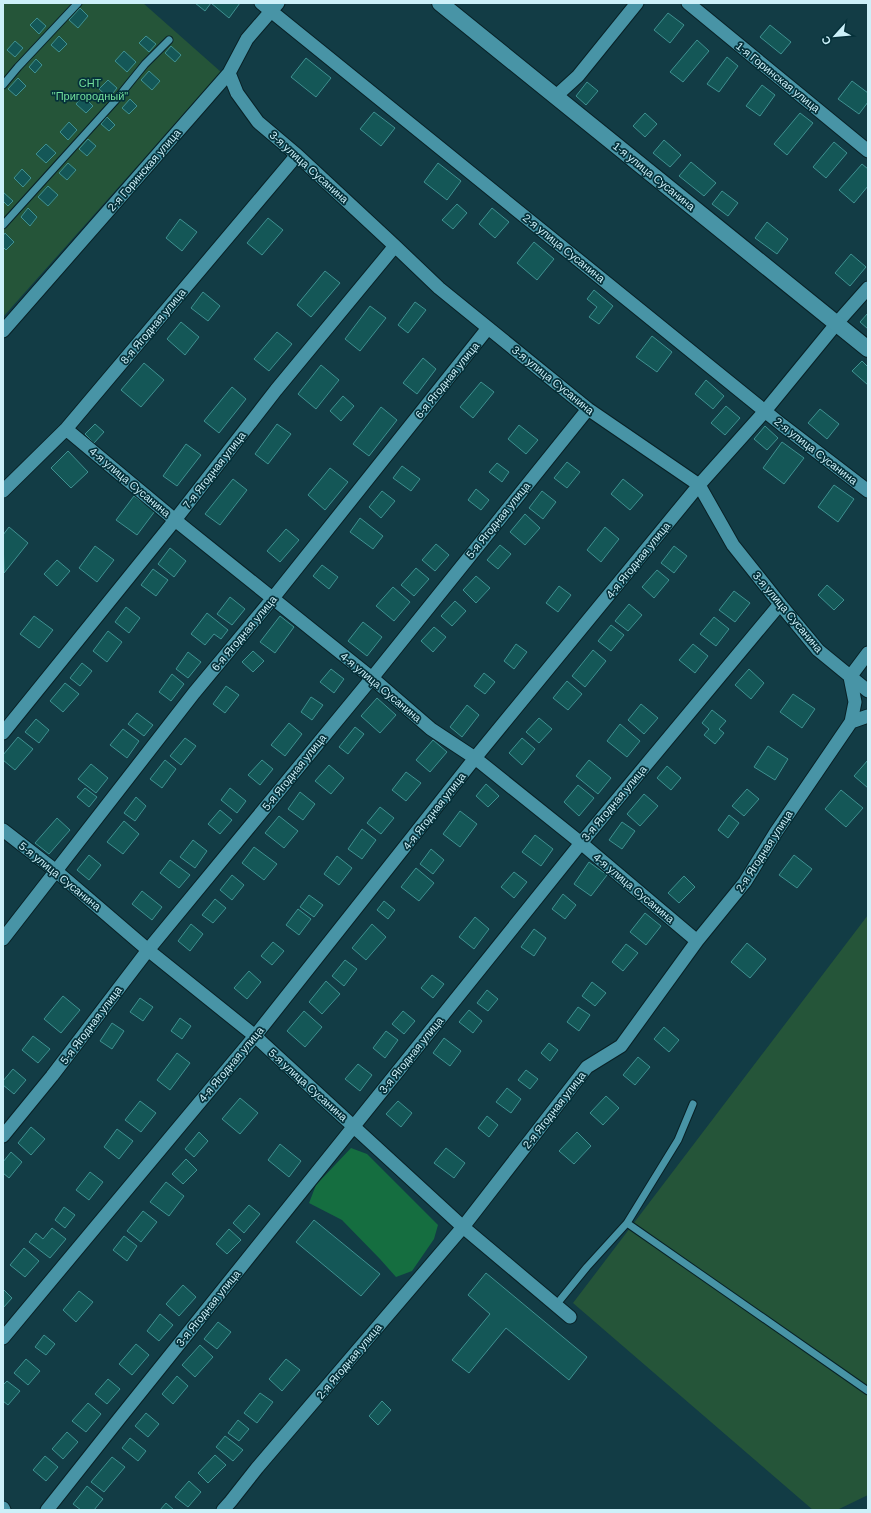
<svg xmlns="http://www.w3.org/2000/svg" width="871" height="1513" viewBox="0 0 871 1513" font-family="Arial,sans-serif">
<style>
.green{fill:#255539}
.forest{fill:#156e40}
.building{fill:#145757;stroke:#3f9191}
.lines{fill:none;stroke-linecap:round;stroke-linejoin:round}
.service-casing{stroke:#082126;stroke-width:9}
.minor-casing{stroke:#082126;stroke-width:15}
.tertiary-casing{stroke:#082126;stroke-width:18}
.service{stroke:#4894a6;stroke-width:7}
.minor{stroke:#4894a6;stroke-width:13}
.tertiary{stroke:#4894a6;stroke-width:16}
.labels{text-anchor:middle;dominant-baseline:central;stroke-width:3.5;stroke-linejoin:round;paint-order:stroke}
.street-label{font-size:11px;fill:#ccf0f9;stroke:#05313a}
.park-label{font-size:11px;fill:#72de9c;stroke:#05313a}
</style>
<rect width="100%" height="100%" fill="#123c45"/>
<path class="green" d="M3,3H143L221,72L3,317Z
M868,915V1495L837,1510H813L573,1303Z"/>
<path class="forest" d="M351,1148L367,1154L438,1225L434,1239L412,1271L396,1277L380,1259L342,1220L309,1203L316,1185Z"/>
<path class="building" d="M195,3H240L229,18L211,3L205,11Z
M80,8L88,16L78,28L69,20Z
M668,13L684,25L670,43L654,30Z
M37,18L46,26L39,34L30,25Z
M770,25L791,42L781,54L760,37Z
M59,36L67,44L59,52L51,45Z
M146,36L156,44L149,52L139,43Z
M697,40L709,51L683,82L670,72Z
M15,41L23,48L15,57L7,50Z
M171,46L181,55L175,62L165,53Z
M124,51L136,62L127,72L115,61Z
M727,57L738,66L719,92L707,84Z
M306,58L331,78L316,97L291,77Z
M36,59L42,65L35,73L29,67Z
M149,71L160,81L152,90L141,80Z
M18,78L26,86L16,96L8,89Z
M108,80L117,88L109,98L99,89Z
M852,81L868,93V102L859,114L838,99Z
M587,82L598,91L586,105L576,96Z
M762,85L775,95L760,116L746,106Z
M83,96L93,106L86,113L76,104Z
M130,99L137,106L129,114L122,108Z
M374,112L395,128L381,146L360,129Z
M645,113L657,124L645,137L633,126Z
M800,113L813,123L787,155L774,144Z
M107,117L115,125L109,131L101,124Z
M69,122L77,130L68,140L60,132Z
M88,139L96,146L87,156L79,149Z
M664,140L681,155L670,167L653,153Z
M834,142L847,153L826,178L813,167Z
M46,144L56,153L46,163L36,154Z
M691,162L716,183L704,196L679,176Z
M68,163L76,170L67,180L59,173Z
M438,163L461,181L447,200L424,182Z
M862,164L868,169V186L854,203L839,190Z
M22,169L31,178L23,187L14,178Z
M48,186L58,195L48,206L38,197Z
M722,191L738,203L728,216L712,204Z
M3,192L13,201L8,206L3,201Z
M457,204L467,213L453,229L442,220Z
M28,208L37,217L30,226L21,217Z
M492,208L509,222L495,238L479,224Z
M268,218L283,230L262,255L247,243Z
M180,219L197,232L182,251L166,238Z
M767,222L788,239L777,254L755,238Z
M5,233L14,242L6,250L3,247V236Z
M534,242L554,259L537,280L517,263Z
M851,254L866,267L850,286L835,273Z
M325,271L340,283L311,317L297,305Z
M594,290L613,306L599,324L589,317L597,307L587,299Z
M203,292L220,306L208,321L191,308Z
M415,302L426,310L408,333L398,325Z
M370,306L386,318L360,351L345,339Z
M868,313V329L860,322Z
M181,322L199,337L185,355L167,339Z
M277,332L292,344L269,371L254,359Z
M652,336L672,352L657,372L636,357Z
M423,358L436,369L417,394L403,383Z
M862,361L868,367V385L852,371Z
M144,363L164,380L141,407L121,390Z
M321,365L339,380L316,409L298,394Z
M706,380L724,396L713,409L695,394Z
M481,382L494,392L473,418L460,407Z
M232,387L246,399L219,433L204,421Z
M343,396L354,406L341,421L330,411Z
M726,406L740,418L725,435L711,423Z
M381,407L397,420L369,456L353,444Z
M820,409L839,424L827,439L808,423Z
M95,424L104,432L94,443L85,434Z
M277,424L291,434L268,464L255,454Z
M519,425L538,440L526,454L508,439Z
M765,426L778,438L767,450L754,439Z
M782,442L804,458L784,484L763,468Z
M186,444L201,455L177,486L163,476Z
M68,451L88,472L71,488L51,468Z
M567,462L580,472L567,488L554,478Z
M497,463L509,472L502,482L489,472Z
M402,466L420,479L411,491L393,478Z
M330,468L348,482L325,510L308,495Z
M233,479L247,490L220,525L205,514Z
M623,479L643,495L630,510L611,494Z
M834,485L854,499L838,522L818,507Z
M476,489L489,500L481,510L468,500Z
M382,491L395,501L381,518L369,507Z
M542,491L556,502L543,519L529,508Z
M134,496L155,511L137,535L116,520Z
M525,514L540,528L525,545L510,532Z
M360,518L383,536L373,549L350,532Z
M9,527L28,543L4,573L3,535Z
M605,527L619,539L601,562L587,550Z
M286,529L299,540L280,562L267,551Z
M436,544L449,555L435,571L422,560Z
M500,545L511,554L498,569L487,560Z
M95,546L114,560L97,582L79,568Z
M674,546L687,556L674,573L661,563Z
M170,548L186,561L174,577L158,564Z
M57,560L70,571L57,586L44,574Z
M322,565L338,577L329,589L313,576Z
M416,568L429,579L414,596L401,585Z
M153,569L168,580L156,596L141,585Z
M657,570L669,580L654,598L642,587Z
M476,576L490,588L476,603L463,590Z
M827,585L844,600L834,610L818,595Z
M559,586L571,595L558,612L546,603Z
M393,587L410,602L394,621L376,606Z
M734,591L750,603L735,622L719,610Z
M230,597L245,609L232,625L217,614Z
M455,601L466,611L452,626L441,616Z
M629,604L642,615L628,631L615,621Z
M126,607L140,618L129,633L115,622Z
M207,613L228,630L221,639L214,634L205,645L191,634Z
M34,616L53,630L39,648L20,634Z
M280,616L294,627L275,653L260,642Z
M714,617L729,629L716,646L700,634Z
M363,622L382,637L367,656L348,641Z
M611,625L624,635L611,651L598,641Z
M434,627L446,637L433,652L421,641Z
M108,631L122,642L107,662L93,651Z
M516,644L527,652L514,669L504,661Z
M693,644L708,656L695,673L679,660Z
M593,650L606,661L585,687L572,676Z
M253,651L264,661L253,672L242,662Z
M188,652L201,662L188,678L176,669Z
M82,663L92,671L80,686L70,678Z
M331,669L344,679L334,693L320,682Z
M749,669L764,683L751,699L735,685Z
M484,673L495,682L485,694L474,686Z
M172,674L184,684L171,701L159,692Z
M567,681L582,694L568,710L553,698Z
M65,683L79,694L63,712L50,701Z
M226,686L239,695L225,713L213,704Z
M793,694L815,709L802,728L780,712Z
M311,697L323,705L312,720L301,712Z
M377,698L396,715L380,733L361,716Z
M641,704L658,718L644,734L628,720Z
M467,705L479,715L462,737L450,727Z
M712,710L726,721L719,729L724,733L715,744L704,735L709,729L702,723Z
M137,713L153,725L144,736L128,724Z
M539,718L552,729L539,743L526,732Z
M36,719L49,730L39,743L25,732Z
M289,723L302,734L285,756L271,745Z
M620,724L640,741L627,757L607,741Z
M355,727L364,734L348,754L339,747Z
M123,729L139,741L127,758L110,745Z
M18,737L33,749L15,770L3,760V755Z
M185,738L196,746L181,765L170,756Z
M522,738L535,749L522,765L509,753Z
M433,740L447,752L430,772L416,760Z
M768,746L788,759L775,780L754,767Z
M165,760L176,769L162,788L150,779Z
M262,760L273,769L260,785L248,775Z
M589,760L611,778L598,794L576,776Z
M868,760V788L854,776Z
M91,764L108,778L96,793L78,779Z
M329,765L344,778L331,794L315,781Z
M667,766L681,778L671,790L657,778Z
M406,772L421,783L406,801L392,790Z
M486,784L499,796L488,807L476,796Z
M578,785L594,798L579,816L564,802Z
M85,788L97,797L89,807L77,797Z
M230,788L246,801L237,813L221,800Z
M747,789L759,799L744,816L732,806Z
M841,790L863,808L846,827L825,809Z
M300,792L315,804L303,820L288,809Z
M644,794L658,806L640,826L627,814Z
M136,797L146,806L135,821L124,813Z
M380,807L394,818L381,834L367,823Z
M220,810L232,820L220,834L208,824Z
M460,811L477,824L460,847L443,834Z
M729,815L739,823L728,838L718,830Z
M279,816L298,831L284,848L265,833Z
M57,818L70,830L49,854L35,843Z
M124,821L139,834L123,854L107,842Z
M622,822L635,831L622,849L609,840Z
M362,829L376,840L362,859L348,849Z
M535,835L553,849L541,866L522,852Z
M193,840L207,851L195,868L180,857Z
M254,847L277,864L264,880L242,863Z
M431,849L444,860L433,874L420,864Z
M89,855L101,865L89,880L77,870Z
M794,855L812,869L797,888L779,875Z
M337,856L352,868L339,885L324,874Z
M170,860L190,875L179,888L160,873Z
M589,862L607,875L591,896L574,884Z
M416,868L434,883L419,901L401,887Z
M514,872L527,882L514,898L501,887Z
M232,875L244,885L232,900L220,890Z
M684,876L695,887L679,903L668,893Z
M142,891L162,907L152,920L132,904Z
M563,894L576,905L565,919L552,909Z
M309,895L323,905L314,917L300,907Z
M215,899L226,908L213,923L202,915Z
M384,901L395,910L388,919L377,910Z
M298,909L311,919L299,935L286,925Z
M645,913L661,926L646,945L630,932Z
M475,917L489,929L474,949L459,937Z
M191,924L203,934L190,951L178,941Z
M372,924L386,937L366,960L352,948Z
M534,929L546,938L534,956L521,947Z
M273,942L284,951L272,965L261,956Z
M747,943L766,959L750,978L731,962Z
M626,944L638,953L623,971L612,962Z
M345,960L357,969L344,986L332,976Z
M249,971L261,982L247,999L234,988Z
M432,975L444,984L433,998L421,988Z
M326,981L340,994L322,1014L309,1002Z
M592,982L606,993L595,1006L582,996Z
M487,990L498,999L488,1011L477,1003Z
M63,996L80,1010L61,1033L44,1019Z
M140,998L153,1007L143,1021L130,1012Z
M578,1007L590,1015L579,1031L567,1022Z
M469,1010L482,1021L473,1033L459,1022Z
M304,1011L322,1027L305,1047L287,1031Z
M403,1011L415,1021L404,1034L392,1024Z
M180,1018L191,1026L182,1039L171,1031Z
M112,1023L124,1031L112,1049L100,1041Z
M664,1027L679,1040L669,1052L654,1039Z
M386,1031L398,1040L385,1058L373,1048Z
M33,1036L50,1049L38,1063L22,1050Z
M444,1038L461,1051L450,1066L433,1053Z
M549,1043L558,1050L550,1061L541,1053Z
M177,1053L190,1063L170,1090L157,1080Z
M638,1057L650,1067L635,1085L623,1075Z
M358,1064L372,1075L360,1091L345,1079Z
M13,1069L26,1080L14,1094L3,1085V1081Z
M526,1070L538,1079L530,1089L518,1080Z
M507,1088L521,1099L511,1113L496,1102Z
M606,1096L619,1108L603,1125L590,1113Z
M240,1098L258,1113L240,1134L222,1119Z
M140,1101L156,1113L141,1132L125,1120Z
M398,1101L412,1113L401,1127L386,1114Z
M487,1116L498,1125L489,1137L478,1128Z
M31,1127L45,1139L31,1155L18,1143Z
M117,1129L133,1141L119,1159L104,1147Z
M199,1132L208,1141L194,1157L185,1149Z
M577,1132L591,1146L574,1164L559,1151Z
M280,1144L301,1161L289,1177L268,1160Z
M446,1148L465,1163L454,1178L434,1163Z
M11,1152L22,1162L9,1178L3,1173V1162Z
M186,1159L197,1170L183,1184L172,1174Z
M90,1172L103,1182L89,1200L76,1190Z
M166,1182L184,1196L169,1216L150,1202Z
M249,1205L260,1214L244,1233L233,1223Z
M64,1207L75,1215L65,1228L55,1220Z
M143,1211L157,1222L141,1242L127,1231Z
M314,1220L380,1274L361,1296L296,1242Z
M52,1228L66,1239L50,1258L29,1242L36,1233L43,1239Z
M229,1229L241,1240L227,1254L216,1244Z
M124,1236L137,1246L127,1261L113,1250Z
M24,1248L39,1261L25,1277L10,1265Z
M486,1273L587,1357L569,1380L506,1328L469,1373L452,1360L490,1314L468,1295Z
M183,1285L196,1297L179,1316L166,1304Z
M3,1289L12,1298L3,1308Z
M79,1291L93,1302L76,1322L63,1310Z
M160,1314L173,1325L159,1341L147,1331Z
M218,1322L231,1332L217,1349L204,1339Z
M44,1335L55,1344L46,1355L35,1347Z
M136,1344L149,1355L132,1375L119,1364Z
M200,1345L213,1357L195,1377L182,1365Z
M26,1359L40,1371L28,1385L14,1373Z
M286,1359L300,1370L282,1391L269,1379Z
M177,1376L188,1386L173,1404L162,1394Z
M108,1379L120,1389L107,1404L95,1394Z
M7,1381L20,1391L8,1405L3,1401V1385Z
M260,1393L273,1402L257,1423L244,1413Z
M382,1401L391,1410L378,1425L369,1416Z
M88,1403L101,1414L86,1432L72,1421Z
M146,1413L159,1424L148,1437L135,1426Z
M238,1420L249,1429L239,1441L228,1433Z
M67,1432L78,1442L63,1459L52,1449Z
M225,1436L243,1450L233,1461L216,1447Z
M130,1438L146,1451L138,1461L122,1448Z
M215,1455L226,1465L208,1483L198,1473Z
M45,1456L58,1467L46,1481L33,1470Z
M112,1457L125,1467L104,1492L91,1482Z
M189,1481L201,1492L188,1507L175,1497Z
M87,1486L103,1499L94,1510H81L73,1504Z
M166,1503L174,1510H160Z"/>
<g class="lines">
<defs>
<path id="service" d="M3,85L18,67L78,3
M3,225L115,101L145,64L169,40
M627,1223L868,1391
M556,1305L587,1267L627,1223L678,1140L693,1104"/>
<path id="minor" d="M261,3L782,425L868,491
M688,3L868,151
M229,73L237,93L258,122L297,155L395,246L439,288L588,409L699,485L733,545L780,604L818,650L868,691
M555,97L578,76L637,3
M3,331L229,73L247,39L278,3
M66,429L175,520L372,678L431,729L475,758L581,843L697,941
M3,491L66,429L297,155
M851,722L868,716
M3,733L175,520L276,390L395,246
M3,830L56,871L148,950L255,1036L463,1227L570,1317
M3,939L194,693L273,598L488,328
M3,1136L52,1076L148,950L372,678L588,409
M3,1338L255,1036L475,758L699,485L765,411L837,323L868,288
M3,1508L4,1510
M47,1510L119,1419L581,843L780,604
M223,1510L231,1501L257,1468L463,1227L587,1067L621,1046L697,941L745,882L776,832L851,722L855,702L850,677L868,653"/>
<path id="tertiary" d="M440,3L868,349"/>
</defs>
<use href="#service" class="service-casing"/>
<use href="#minor" class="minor-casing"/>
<use href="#tertiary" class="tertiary-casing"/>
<use href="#service" class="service"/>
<use href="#minor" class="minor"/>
<use href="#tertiary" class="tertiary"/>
</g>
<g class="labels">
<g class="street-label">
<text transform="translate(778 77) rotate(39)">1-я Горинская улица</text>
<text transform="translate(309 167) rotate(42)">3-я улица Сусанина</text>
<text transform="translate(144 170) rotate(-49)">2-я Горинская улица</text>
<text transform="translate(654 176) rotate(39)">1-я улица Сусанина</text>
<text transform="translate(564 248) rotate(39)">2-я улица Сусанина</text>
<text transform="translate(153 326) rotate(-50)">8-я Ягодная улица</text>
<text transform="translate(447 380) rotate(-51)">6-я Ягодная улица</text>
<text transform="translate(553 380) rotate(39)">3-я улица Сусанина</text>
<text transform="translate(816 451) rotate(38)">2-я улица Сусанина</text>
<text transform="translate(214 470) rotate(-52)">7-я Ягодная улица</text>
<text transform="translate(130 482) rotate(40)">4-я улица Сусанина</text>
<text transform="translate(498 520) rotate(-51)">5-я Ягодная улица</text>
<text transform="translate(638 560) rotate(-51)">4-я Ягодная улица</text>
<text transform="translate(788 612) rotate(50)">3-я улица Сусанина</text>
<text transform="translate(244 633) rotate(-50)">6-я Ягодная улица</text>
<text transform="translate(381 687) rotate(40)">4-я улица Сусанина</text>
<text transform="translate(294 772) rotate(-51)">5-я Ягодная улица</text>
<text transform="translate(614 803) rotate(-50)">3-я Ягодная улица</text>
<text transform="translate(434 811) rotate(-52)">4-я Ягодная улица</text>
<text transform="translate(764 851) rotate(-57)">2-я Ягодная улица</text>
<text transform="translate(60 876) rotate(39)">5-я улица Сусанина</text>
<text transform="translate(634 888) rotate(40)">4-я улица Сусанина</text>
<text transform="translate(91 1025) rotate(-53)">5-я Ягодная улица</text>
<text transform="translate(411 1055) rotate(-51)">3-я Ягодная улица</text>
<text transform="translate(231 1064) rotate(-50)">4-я Ягодная улица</text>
<text transform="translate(308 1085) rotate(42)">5-я улица Сусанина</text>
<text transform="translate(554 1110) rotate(-52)">2-я Ягодная улица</text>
<text transform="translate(208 1308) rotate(-51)">3-я Ягодная улица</text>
<text transform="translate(349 1361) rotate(-50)">2-я Ягодная улица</text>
</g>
<g class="park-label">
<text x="90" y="83">СНТ<tspan x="90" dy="13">"Пригородный"</tspan></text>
</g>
</g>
<rect width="871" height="1513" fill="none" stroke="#ccf0f9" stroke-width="8"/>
<g transform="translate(835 36) rotate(243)" stroke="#05313a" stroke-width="3" paint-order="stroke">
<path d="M0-3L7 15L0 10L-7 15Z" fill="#ccf0f9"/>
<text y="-6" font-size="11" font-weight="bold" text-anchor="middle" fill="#ccf0f9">С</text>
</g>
</svg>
